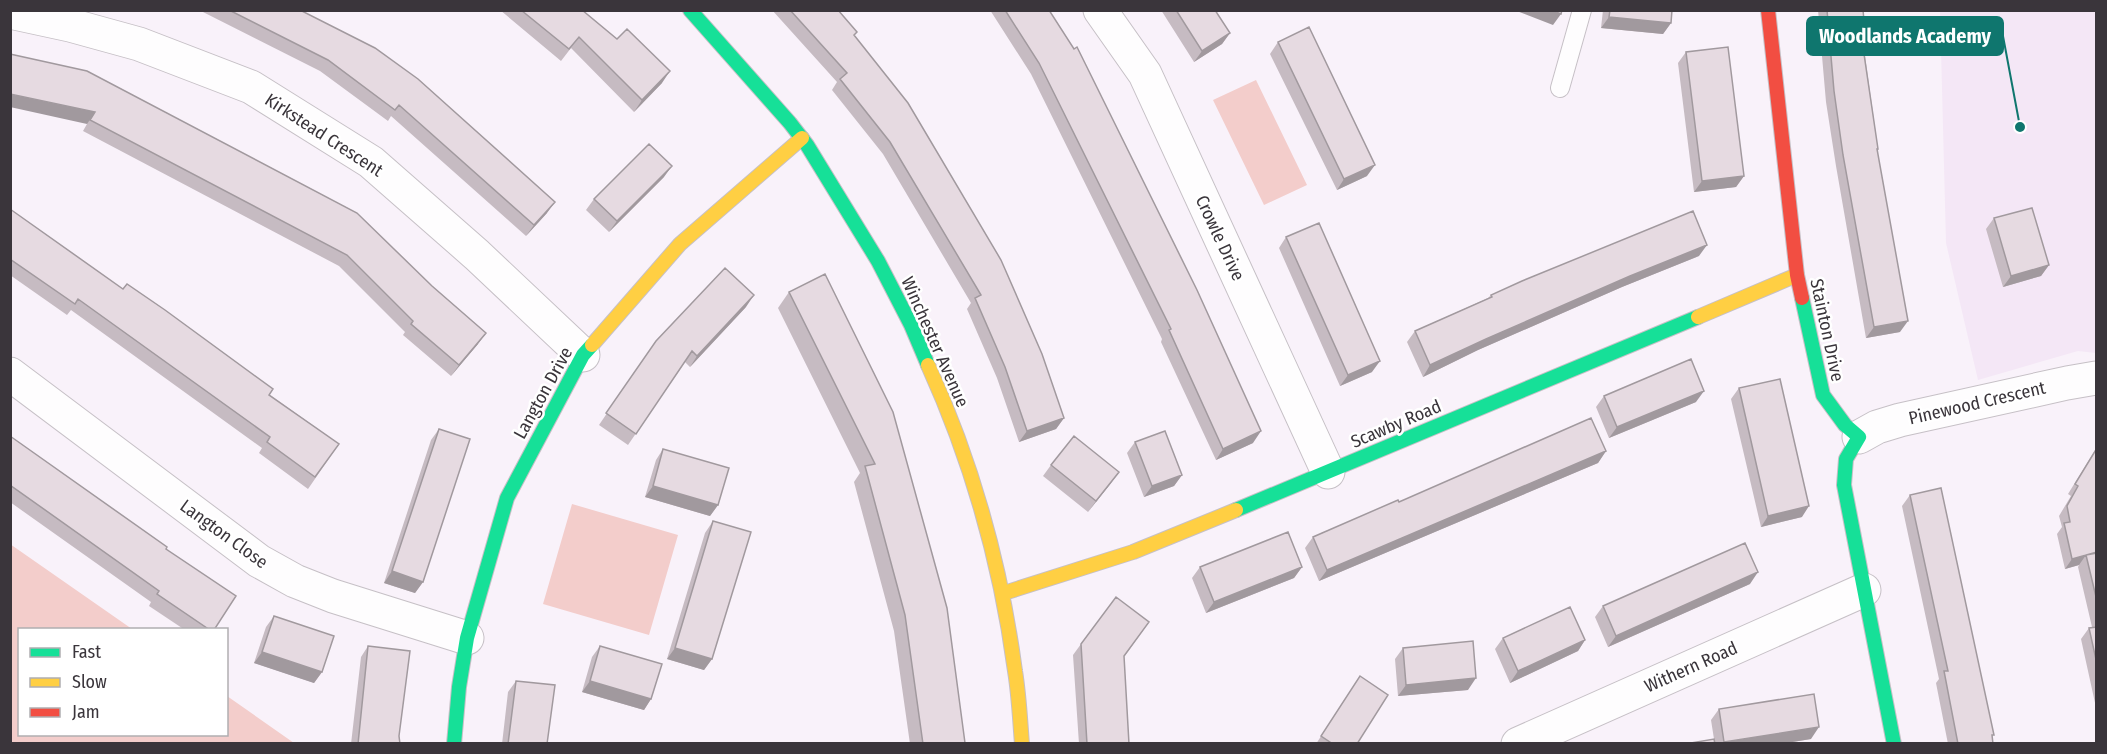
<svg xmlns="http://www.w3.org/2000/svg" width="2107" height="754" viewBox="0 0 2107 754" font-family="'Fira Sans Condensed',sans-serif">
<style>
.built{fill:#f4e7f6}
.green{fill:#f3cdcb}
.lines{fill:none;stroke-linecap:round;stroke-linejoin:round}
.lane-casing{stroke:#c6c0c6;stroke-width:20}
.street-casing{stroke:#c6c0c6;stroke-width:35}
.fast-casing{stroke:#c6c0c6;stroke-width:16}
.slow-casing{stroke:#c6c0c6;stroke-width:16}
.jam-casing{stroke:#c6c0c6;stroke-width:16}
.lane{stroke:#fefdfe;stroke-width:18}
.street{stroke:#fefdfe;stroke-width:33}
.fast{stroke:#16e098;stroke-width:14}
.slow{stroke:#ffcf43;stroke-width:14}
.jam{stroke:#f24e42;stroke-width:14}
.wall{fill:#c6bbc2}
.shaded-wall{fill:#a1999e}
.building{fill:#e6dae1;stroke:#a1999e;stroke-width:1.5}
.labels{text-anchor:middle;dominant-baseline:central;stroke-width:5;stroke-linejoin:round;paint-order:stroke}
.street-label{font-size:18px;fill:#3a353b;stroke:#fff}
.leader{fill:none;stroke:#0f766e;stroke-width:2}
.callout-dot{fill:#0f766e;stroke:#fff;stroke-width:2}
.callout{fill:#0f766e;stroke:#0f766e;stroke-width:2}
.callout-label{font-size:20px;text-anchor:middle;font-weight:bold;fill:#fff}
</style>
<rect width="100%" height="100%" fill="#f9f2fa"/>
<path class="built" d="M1940,11H2096V353L2078,351L1978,380L1946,243Z"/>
<path class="green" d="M1256,80L1307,185L1264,205L1213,100Z
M572,504L678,535L649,635L543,604Z
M10,544L132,629L20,630V734H226L227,696L294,743H11Z"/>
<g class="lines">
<defs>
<path id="lane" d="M1560,88L1582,10"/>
<path id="street" d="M1100,10L1145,74L1328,472
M10,12L70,25L139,44L251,87L371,162L477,255L583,355
M10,374L259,561L295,581L333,596L467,638
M1859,437L1877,427L1900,420L2067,383L2096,378
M1518,744L1864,590"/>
<path id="fast" d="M690,10L790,123L807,145L878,261L911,325L928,365
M1802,298L1823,395L1845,425L1859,437L1846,459L1844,485L1894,744
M1236,510L1698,317
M454,744L459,687L467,638L507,498L583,355L592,345"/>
<path id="slow" d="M1698,317L1797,275
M592,345L680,244L802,138
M928,365C972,462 1001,566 1015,671C1019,695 1020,720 1022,744
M1004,593L1133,552L1236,510"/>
<path id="jam" d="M1768,10L1797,275L1802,298"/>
</defs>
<use href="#lane" class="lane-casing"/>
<use href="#street" class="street-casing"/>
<use href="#fast" class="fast-casing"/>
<use href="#slow" class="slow-casing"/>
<use href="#jam" class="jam-casing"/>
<use href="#lane" class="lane"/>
<use href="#street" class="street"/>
<use href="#fast" class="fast"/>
<use href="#slow" class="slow"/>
<use href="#jam" class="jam"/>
</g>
<path class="wall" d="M199,10H300L547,213L526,236L391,116L388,121L320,71Z
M500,10H582L662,83L634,112L571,48L561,61Z
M772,10H838L857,32L854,36L1064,418L1056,429L1019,442L997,378L967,309L971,303L883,154L832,90L837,82Z
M990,10H1049L1074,49L1253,443L1216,460L1161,342L1162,339L1031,74Z
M1161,10H1215L1230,33L1222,44L1194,62Z
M1603,10H1672L1671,23L1663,34L1601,28Z
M1818,10H1863L1867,53L1865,56L1878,149L1877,151L1900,332L1866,338L1836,166L1826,102Z
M1278,42L1367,176L1337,190L1270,54Z
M1686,52L1744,176L1736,187L1694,192L1678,63Z
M87,71L478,344L451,376L403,335L405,332L339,266L83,131L87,124Z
M664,177L609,232L586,210L594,199Z
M10,209L339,444L308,489L259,453L262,448L71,310L67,315L10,275Z
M1994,218L2049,265L2041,276L2003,287L1986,229Z
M1286,237L1372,372L1340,386L1279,248Z
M1699,256L1622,287L1478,350L1423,377L1407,342L1415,331L1488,298L1491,295Z
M825,274L965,743V744H910L894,631L854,482L860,473L778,308L789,292Z
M746,307L690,367L685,362L628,445L599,425L656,341Z
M1739,388L1802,517L1761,527L1731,399Z
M1604,396L1696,402L1609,438L1596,407Z
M439,429L423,582L415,593L384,583L431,440Z
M10,436L166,549L214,630H185L149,606L151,602L10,502Z
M1135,442L1182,475L1174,486L1144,497L1127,453Z
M2097,447V712L2081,639L2089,628L2092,627L2078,567L2079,565L2065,569L2057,534L2062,527L2059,516L2071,496L2068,494Z
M663,449L718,505L710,516L645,497L656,460Z
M1606,451L1598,463L1319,581L1305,548L1313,537L1399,502Z
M1051,465L1111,483L1088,512L1043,476Z
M1910,495L1992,737L1993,744H1948L1936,683L1939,679L1902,506Z
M713,521L712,659L704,670L667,659L705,533Z
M1200,567H1302L1294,578L1206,613L1192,578Z
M1750,584L1608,647L1595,617L1603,606Z
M274,616L322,672L314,683L254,663L266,627Z
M1149,622L1124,657L1129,744H1079L1073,655L1081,644Z
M1503,638L1585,640L1578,651L1510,683L1495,649Z
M368,646L399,736L400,744H351L361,657Z
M600,646L651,699L644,710L582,692L592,657Z
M1403,648L1468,690L1398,696L1395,659Z
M1360,676L1357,744H1316L1352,688Z
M516,681L547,744H502L508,692Z
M1719,709L1811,739L1780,744H1685L1714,739L1711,720Z"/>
<path class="shaded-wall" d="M1514,10H1551L1561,14L1553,25Z
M1609,17L1671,23L1663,34L1601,28Z
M1230,33L1222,44L1194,62L1202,51Z
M670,71L662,83L634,112L642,100Z
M10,94L95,112L87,124L10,107Z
M1375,165L1367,176L1337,190L1344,179Z
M672,166L664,177L609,232L617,221Z
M1744,176L1736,187L1694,192L1702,181Z
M555,202L547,213L526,236L534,225Z
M1707,245L1699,256L1622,287L1478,350L1423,377L1430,365L1486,339L1630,276Z
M2049,265L2041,276L2003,287L2011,276Z
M754,295L746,307L690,367L697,356Z
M1908,321L1900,332L1866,338L1874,327Z
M486,333L478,344L451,376L459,365Z
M1380,361L1372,372L1340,386L1348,375Z
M1704,391L1696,402L1609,438L1617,427Z
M1064,418L1056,429L1019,442L1027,431Z
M1261,431L1253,443L1216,460L1223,449Z
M1606,451L1598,463L1319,581L1327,570Z
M1119,472L1111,483L1088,512L1096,501Z
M1182,475L1174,486L1144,497L1152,486Z
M653,486L718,505L710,516L645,497Z
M1809,506L1802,517L1761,527L1768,516Z
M2097,552L2086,555L2079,565L2065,569L2072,559Z
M1302,567L1294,578L1206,613L1214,602Z
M392,571L423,582L415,593L384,583Z
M1758,572L1750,584L1608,647L1616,636Z
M1585,640L1578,651L1510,683L1518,671Z
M675,648L712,659L704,670L667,659Z
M262,652L322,672L314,683L254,663Z
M1476,678L1468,690L1398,696L1406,685Z
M590,681L651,699L644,710L582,692Z
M1819,727L1811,739L1780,744H1723L1724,742Z"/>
<path class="building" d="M229,10H300L375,48L418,79L555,202L534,225L399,105L395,110L328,60Z
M521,10H582L617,39L627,29L670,71L642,100L579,37L569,49Z
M790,10H838L857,32L854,35L908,103L1001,260L1042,354L1064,418L1027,431L1005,367L975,298L981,295L890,142L840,79L847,73Z
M1005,10H1049L1074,49L1077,47L1197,290L1261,431L1223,449L1169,330L1171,329L1039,63Z
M1176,10H1215L1230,33L1202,51Z
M1551,10H1562L1561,14Z
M1610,10H1672L1671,23L1609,17Z
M1827,10H1863L1867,53L1864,54L1878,149H1877L1908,321L1874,327L1843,155L1834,91Z
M1309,27L1375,165L1344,179L1278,42Z
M1728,47L1744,176L1702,181L1686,52Z
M10,54L87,71L357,213L432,286L486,333L459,365L411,324L413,321L347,255L90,120L95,112L10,94Z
M649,144L672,166L617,221L594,199Z
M2032,208L2049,265L2011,276L1994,218Z
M10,209L123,289L127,284L165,310L273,389L269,395L339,444L315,477L267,442L270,437L78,299L75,304L10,259Z
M1693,211L1707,245L1630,276L1486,339L1430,365L1415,331L1492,297L1491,295L1522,281Z
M1319,223L1380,361L1348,375L1286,237Z
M725,268L754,295L697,356L692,351L636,434L606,413L656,341Z
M825,274L893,412L947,608L965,743L923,744L905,615L865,466L875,464L789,292Z
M1691,359L1704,391L1617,427L1604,396Z
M1780,379L1809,506L1768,516L1739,388Z
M1591,418L1606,451L1327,570L1313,537L1398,500L1399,502Z
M439,429L470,439L423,582L392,571Z
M1165,431L1182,475L1152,486L1135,442Z
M10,436L167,547L166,549L236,596L214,630H210L157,594L159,591L10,485Z
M1074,436L1119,472L1096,501L1051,465Z
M2097,448V552L2072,559L2064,523L2070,522L2067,506L2078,486L2075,484Z
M663,449L729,468L718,505L653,486Z
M1941,488L1994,735H1992L1993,744H1958L1944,671H1948L1910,495Z
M713,521L751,532L712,659L675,648Z
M1288,532L1302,567L1214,602L1200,567Z
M1745,543L1758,572L1616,636L1603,606Z
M2097,553V601L2086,555Z
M1116,597L1149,622L1124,656L1129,744H1087L1081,644Z
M1570,607L1585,640L1518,671L1503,638Z
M274,616L334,636L322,672L262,652Z
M2097,627V664L2089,628Z
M1473,641L1476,678L1406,685L1403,648Z
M368,646L410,651L399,736L400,744H358Z
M600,646L662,664L651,699L590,681Z
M1360,676L1388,695L1357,744H1333L1321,736Z
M516,681L555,685L547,744H508Z
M1814,694L1819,727L1724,742L1719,709Z
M1714,739L1715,744H1685Z"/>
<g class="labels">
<g class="street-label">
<text transform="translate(324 135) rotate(33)">Kirkstead Crescent</text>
<text transform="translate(1220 238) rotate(65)">Crowle Drive</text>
<text transform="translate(1827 330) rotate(78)">Stainton Drive</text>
<text transform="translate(935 342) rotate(66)">Winchester Avenue</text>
<text transform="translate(543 393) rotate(-61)">Langton Drive</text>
<text transform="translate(1977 403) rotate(-13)">Pinewood Crescent</text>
<text transform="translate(1396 424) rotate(-23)">Scawby Road</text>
<text transform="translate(224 534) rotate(36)">Langton Close</text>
<text transform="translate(1691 667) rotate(-24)">Withern Road</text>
</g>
</g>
<path class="leader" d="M2020 127L2003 36"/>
<circle class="callout-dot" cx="2020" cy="127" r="6"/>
<rect class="callout" x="1807" y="17" width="196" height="38" rx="6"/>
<g class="callout-label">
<text x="1905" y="43">Woodlands Academy</text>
</g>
<rect width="2107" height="754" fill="none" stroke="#3a353b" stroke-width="24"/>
<rect x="18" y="628" width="210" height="108" fill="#ffffff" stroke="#b0aeb1" stroke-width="1.5"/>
<rect x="30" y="648" width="30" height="9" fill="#16e098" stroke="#b0aeb1" stroke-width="1.5"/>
<text x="72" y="658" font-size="18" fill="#3a353b">Fast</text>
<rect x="30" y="678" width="30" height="9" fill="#ffcf43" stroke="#b0aeb1" stroke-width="1.5"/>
<text x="72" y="688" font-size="18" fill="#3a353b">Slow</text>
<rect x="30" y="708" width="30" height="9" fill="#f24e42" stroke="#b0aeb1" stroke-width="1.5"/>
<text x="72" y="718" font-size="18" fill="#3a353b">Jam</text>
</svg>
